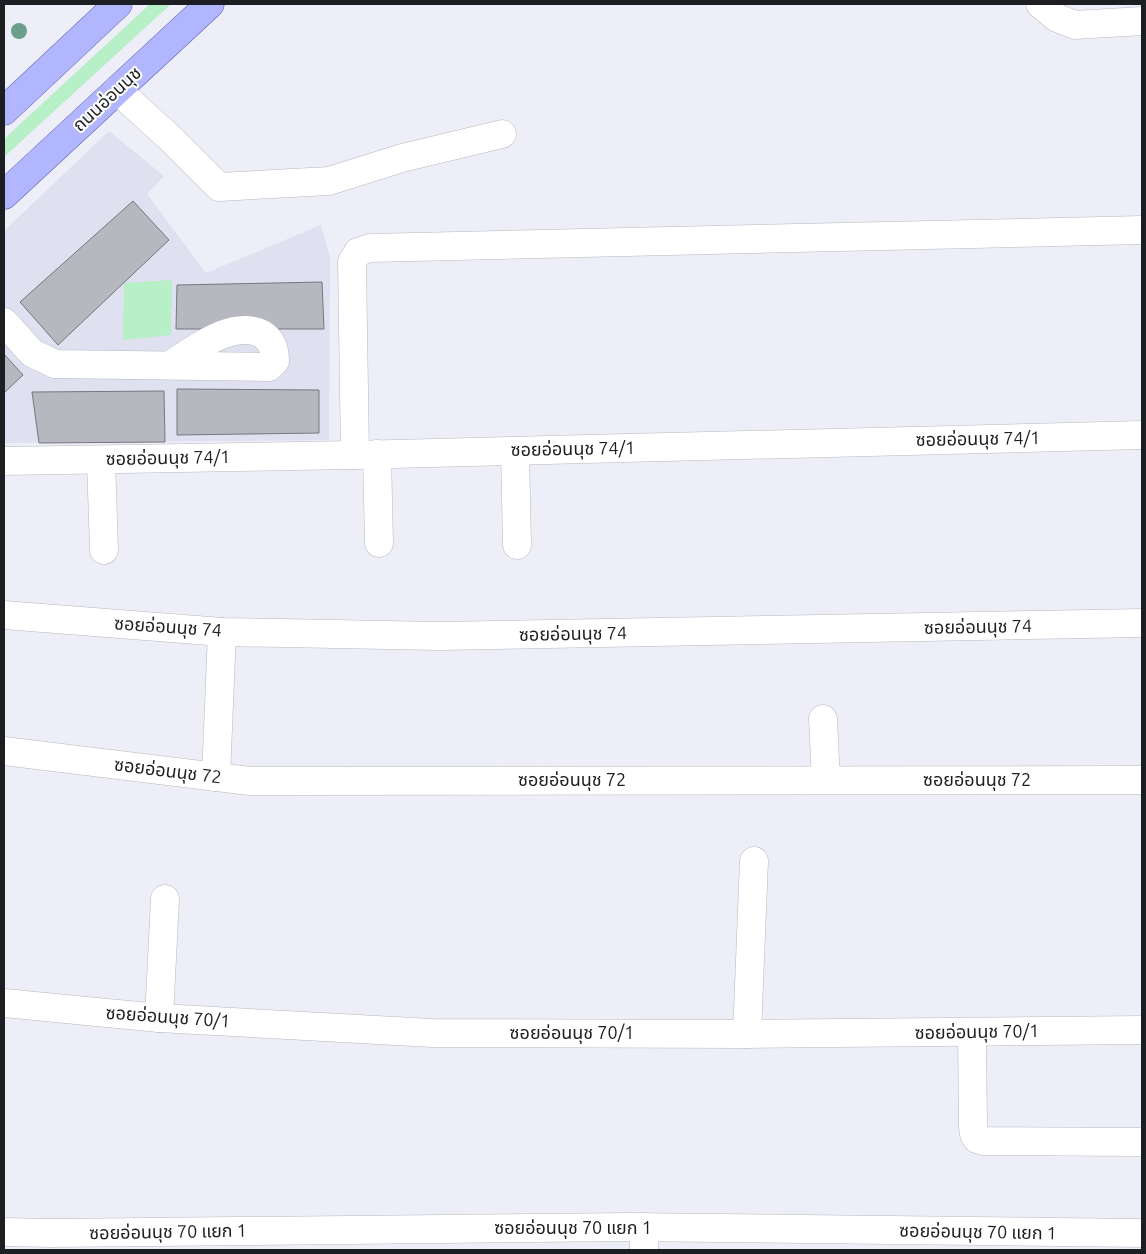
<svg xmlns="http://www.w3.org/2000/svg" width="1146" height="1254" font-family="Ubuntu,'Noto Sans Thai',sans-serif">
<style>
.built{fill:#dfe0f0}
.green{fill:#b7efc7}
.building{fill:#b6b7bf;stroke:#77777f}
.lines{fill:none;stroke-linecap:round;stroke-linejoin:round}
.minor-casing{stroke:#b8b8c1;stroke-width:29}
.major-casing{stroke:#5b61b0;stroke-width:29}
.minor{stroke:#fff;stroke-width:28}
.major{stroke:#b1b6fe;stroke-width:28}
.tree{fill:#6b9f8b}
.labels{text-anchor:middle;stroke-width:4;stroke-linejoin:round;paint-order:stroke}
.street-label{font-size:18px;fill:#1d1e21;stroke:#fff}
</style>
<rect width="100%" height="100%" fill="#edeef7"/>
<!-- built -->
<polygon class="built" points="109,131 164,176 147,194 206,273 321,225 330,258 329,440 4,443 4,231"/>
<!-- green -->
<g class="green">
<polygon points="150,4 171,4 4,157 4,139"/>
<polygon points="172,280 171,335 123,340 124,283"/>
</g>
<!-- building -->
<g class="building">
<polygon points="133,201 169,240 58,345 20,302"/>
<polygon points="322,282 324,329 176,329 177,285"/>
<polygon points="4,354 23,375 4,393"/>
<polygon points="177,389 319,390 319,433 177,435"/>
<polygon points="164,391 165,442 39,443 32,392"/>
</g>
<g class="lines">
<defs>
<g id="minor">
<polyline points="1040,4 1057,18 1075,25 1142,21"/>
<polyline points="117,90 169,137 219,187 329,181 402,158 502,134"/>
<path d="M4,322L32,353L55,364L269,367L275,361C275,351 272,340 262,334C233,319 194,350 170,365"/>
<polyline points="515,451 517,545"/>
<polyline points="377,454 379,543"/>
<polyline points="355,455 352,262 358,252 370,248 1142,230"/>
<polyline points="101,460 104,550"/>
<polyline points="4,461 355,455 1142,435"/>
<polyline points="4,615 222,632 440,636 1142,623"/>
<polyline points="823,719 826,780"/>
<polyline points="4,751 250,781 1142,780"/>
<polyline points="216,777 222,632"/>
<polyline points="4,1003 159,1018 432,1033 747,1034 1142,1030"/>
<polyline points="159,1018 165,899"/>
<polyline points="972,1033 973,1126 974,1134 977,1139 984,1141 1142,1142"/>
<polyline points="747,1034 754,861"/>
<polyline points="4,1232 52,1233 628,1227 1142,1233"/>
<polyline points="644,1250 644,1227"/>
</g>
<g id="major">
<polyline points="4,111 118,4"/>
<polyline points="4,195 210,4"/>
</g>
</defs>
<!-- minor casing -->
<use href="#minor" class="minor-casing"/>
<!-- major casing -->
<use href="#major" class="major-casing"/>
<!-- minor -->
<use href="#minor" class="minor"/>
<!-- major -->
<use href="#major" class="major"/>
</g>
<!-- trees -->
<circle class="tree" cx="19" cy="31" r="8"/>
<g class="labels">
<!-- street labels -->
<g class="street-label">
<text transform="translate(107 99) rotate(-43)" y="6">ถนนอ่อนนุช</text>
<text transform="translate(978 439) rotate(-1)" y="6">ซอยอ่อนนุช 74/1</text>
<text transform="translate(573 449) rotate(-1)" y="6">ซอยอ่อนนุช 74/1</text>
<text transform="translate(168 458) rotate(-1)" y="6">ซอยอ่อนนุช 74/1</text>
<text transform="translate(168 627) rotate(4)" y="6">ซอยอ่อนนุช 74</text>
<text transform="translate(978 627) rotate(-1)" y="6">ซอยอ่อนนุช 74</text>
<text transform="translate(573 634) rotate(-1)" y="6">ซอยอ่อนนุช 74</text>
<text transform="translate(168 771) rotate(7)" y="6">ซอยอ่อนนุช 72</text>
<text x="572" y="786">ซอยอ่อนนุช 72</text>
<text x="977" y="786">ซอยอ่อนนุช 72</text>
<text transform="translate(168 1017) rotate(4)" y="6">ซอยอ่อนนุช 70/1</text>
<text transform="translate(977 1032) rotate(-1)" y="6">ซอยอ่อนนุช 70/1</text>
<text x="572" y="1039">ซอยอ่อนนุช 70/1</text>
<text x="573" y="1234">ซอยอ่อนนุช 70 แยก 1</text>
<text transform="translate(168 1232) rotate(-1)" y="6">ซอยอ่อนนุช 70 แยก 1</text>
<text transform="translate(978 1232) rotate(1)" y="6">ซอยอ่อนนุช 70 แยก 1</text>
</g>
</g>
<!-- border -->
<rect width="1146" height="1254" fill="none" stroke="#1d1e21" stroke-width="10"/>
</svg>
